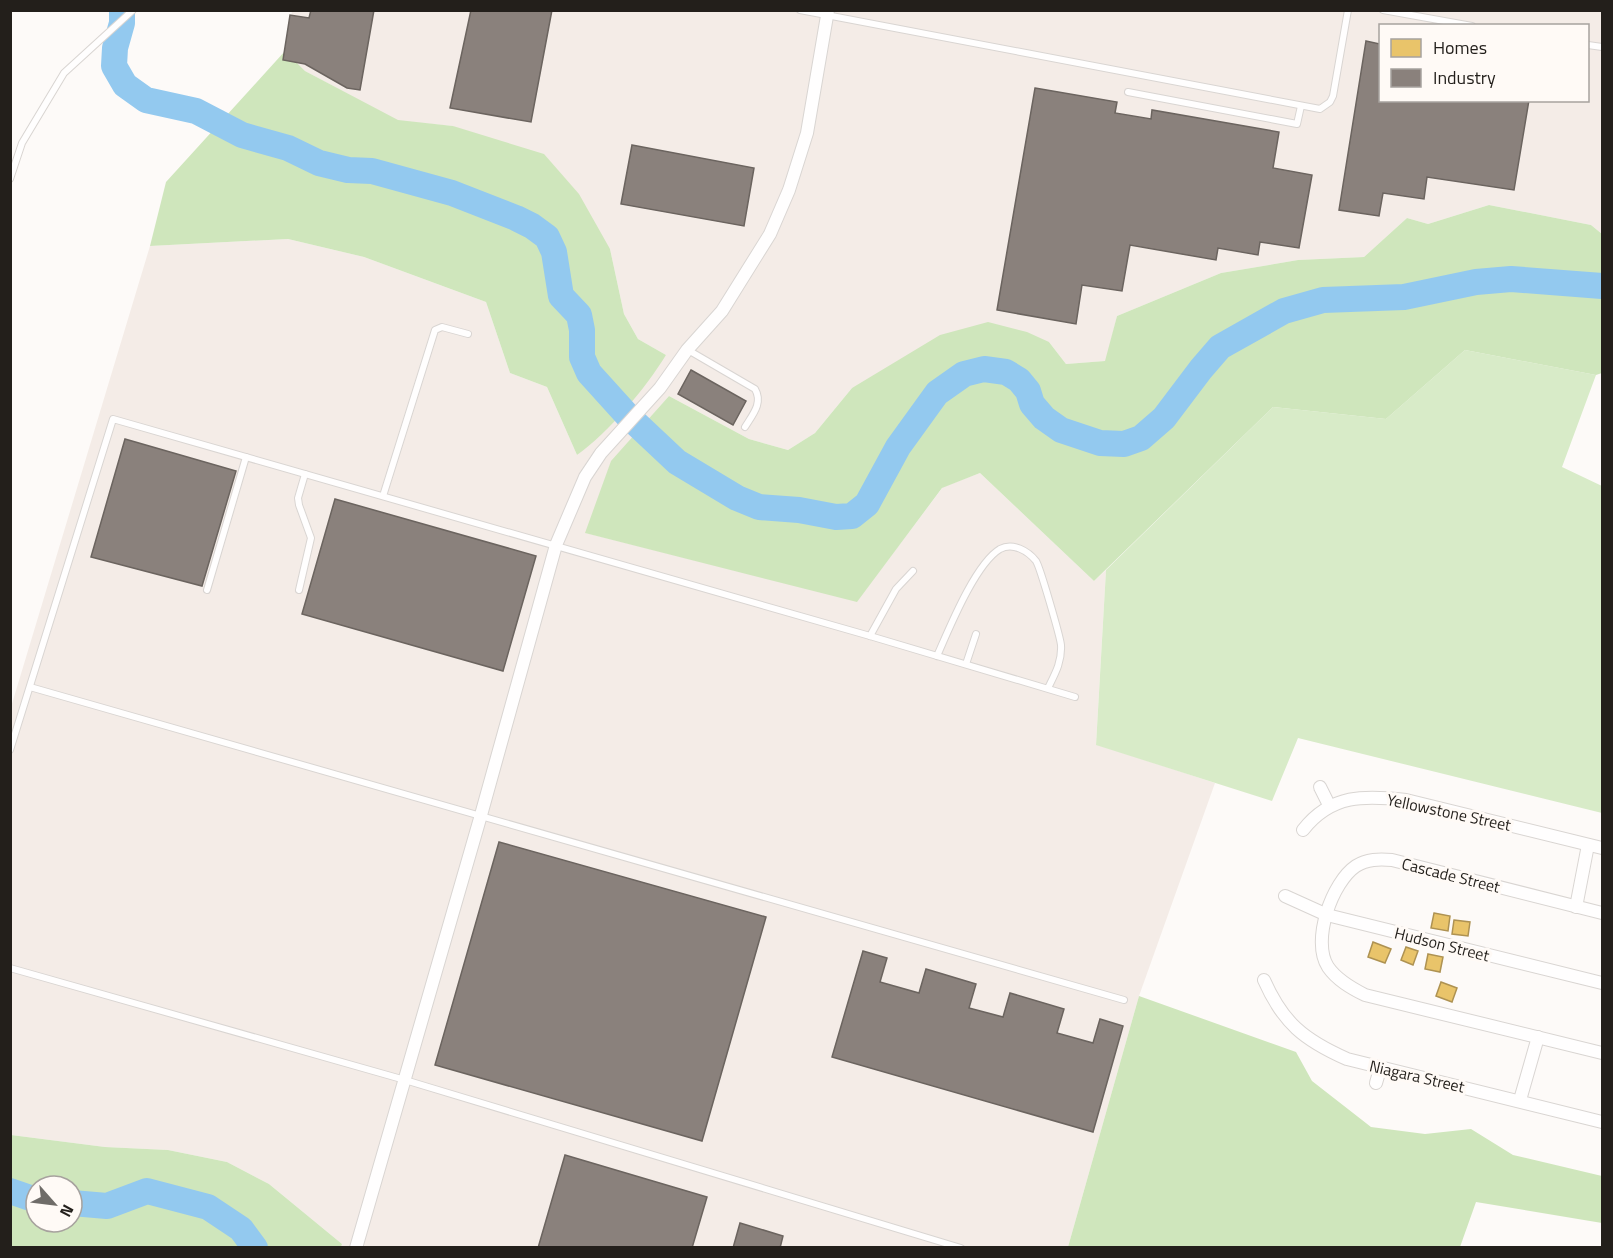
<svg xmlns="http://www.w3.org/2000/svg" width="1613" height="1258" font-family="'Titillium Web',sans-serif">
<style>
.built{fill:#f4ece7;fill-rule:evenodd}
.green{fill:#d8ebc8}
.forest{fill:#cfe6bc;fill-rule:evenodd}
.homes{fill:#e9c46a;stroke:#ae9252;stroke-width:1.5}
.industry{fill:#8a817c;stroke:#6b645f;stroke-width:1.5}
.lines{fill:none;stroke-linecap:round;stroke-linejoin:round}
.river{stroke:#93c9ef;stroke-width:26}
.lane-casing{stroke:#d9d5d2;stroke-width:8}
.street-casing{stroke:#d9d5d2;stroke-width:14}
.lane{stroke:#fffefe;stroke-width:6}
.street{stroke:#fffefe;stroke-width:12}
.labels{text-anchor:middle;stroke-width:6;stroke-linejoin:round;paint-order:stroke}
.street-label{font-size:16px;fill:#231f1b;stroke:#fffaf6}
</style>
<rect width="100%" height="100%" fill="#fdfaf8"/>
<!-- built -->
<path class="built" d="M292,11H1602V234L1591,225L1489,205L1428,224L1407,218L1364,257L1298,260L1221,273L1117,316L1106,361L1066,364L1049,342L852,388L815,433L788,450L749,439L669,396L611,462L586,533L857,601L943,487L980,473L1094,581L1106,570L1096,744L1215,783L1139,996L1068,1247H341L342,1244L269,1184L227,1162L168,1150L105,1147L11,1135V707L150,246L288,239L364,257L486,302L510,373L547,387L577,455L666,355L638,339L624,314L610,249L453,126L398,121L305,71L285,51ZM1380,26H1588V100H1380Z"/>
<!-- green -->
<polygon class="green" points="1465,350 1596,375 1562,467 1602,486 1602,813 1298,738 1272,801 1096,745 1106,570 1273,407 1386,419"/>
<!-- forest -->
<g class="forest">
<path d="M285,51L305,71L398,120L453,126L544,154L579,194L610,249L624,314L638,339L666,355C645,389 609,432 577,455L547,387L510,373L486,302L364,257L288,239L150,246L166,182Z"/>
<polygon points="1489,205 1591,225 1602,234 1602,373 1596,375 1465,350 1386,419 1273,407 1094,581 980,473 942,488 857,602 585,533 611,461 669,396 749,439 788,450 815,433 852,388 940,335 988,322 1027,332 1049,342 1066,364 1105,361 1117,316 1221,273 1298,260 1364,257 1407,218 1428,224"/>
<polygon points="1139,996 1296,1052 1312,1081 1371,1127 1425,1134 1471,1129 1513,1155 1602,1176 1602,1223 1476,1202 1460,1247 1068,1247"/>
<path d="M11,1135L105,1147L168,1150L227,1162L269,1184L342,1244L341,1247H11ZM36,1186H72V1222H36Z"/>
</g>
<!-- homes -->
<g class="homes">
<polygon points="1434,913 1450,916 1448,931 1431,928"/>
<polygon points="1454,920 1470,922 1468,936 1452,934"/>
<polygon points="1373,942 1391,949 1385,963 1368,957"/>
<polygon points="1406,947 1418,951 1413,965 1401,960"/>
<polygon points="1428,954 1443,957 1440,972 1425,969"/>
<polygon points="1441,982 1457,988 1452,1002 1436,996"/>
</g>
<!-- industry -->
<g class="industry">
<polygon points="311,10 374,10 360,90 347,88 305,64 283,60 290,15 309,18"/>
<polygon points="471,10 552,10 531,122 450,108"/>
<polygon points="1366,41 1380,44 1380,100 1529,100 1514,190 1427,177 1424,199 1383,193 1379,216 1339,210"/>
<polygon points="1035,88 1117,102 1115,113 1151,119 1152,110 1279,132 1273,168 1312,175 1299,248 1260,242 1258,255 1218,248 1216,260 1130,245 1122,291 1082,285 1076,324 997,310"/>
<polygon points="632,145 754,168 744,226 621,204"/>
<polygon points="691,370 746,401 733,425 678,394"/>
<polygon points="125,439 236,471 202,586 91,557"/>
<polygon points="335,499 536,556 503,671 302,614"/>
<polygon points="499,842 766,917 702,1141 435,1065"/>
<polygon points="863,951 887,958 880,982 919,993 926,969 976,984 969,1008 1003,1017 1010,993 1064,1009 1057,1033 1093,1043 1100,1019 1123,1026 1093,1132 832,1057"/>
<polygon points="565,1155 707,1197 692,1248 538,1248"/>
<polygon points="740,1223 783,1236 780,1248 733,1248"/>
</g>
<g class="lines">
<!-- river -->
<g class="river">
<polyline points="122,10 122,23 115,48 114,66 125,85 146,100 196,111 242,135 288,148 319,163 348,170 372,171 452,193 516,218 532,226 547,237 554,252 561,296 579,315 582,330 582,357 589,373 627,415 677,462 737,498 759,507 799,510 836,517 852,516 867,504 898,447 937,393 964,374 984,369 1006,372 1019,380 1028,391 1032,404 1044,418 1061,430 1100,443 1124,444 1141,438 1164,418 1201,369 1220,347 1284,311 1323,300 1404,297 1476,282 1511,279 1602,286"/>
<polyline points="10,1191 36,1200"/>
<polyline points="72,1203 107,1206 147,1191 208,1207 241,1229 255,1248"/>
</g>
<defs>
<g id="lane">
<polyline points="800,10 1320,109 1330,102 1333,96 1348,10"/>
<polyline points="1383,10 1472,26"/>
<polyline points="1588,45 1602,47"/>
<polyline points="1128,92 1297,124 1301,106"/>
<polyline points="10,179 22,143 64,73 133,10"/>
<path d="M688,350L755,389C763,403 753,414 745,427"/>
<polyline points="383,496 435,330 442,327 468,334"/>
<polyline points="207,590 246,457"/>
<polyline points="299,590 311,538 299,505 298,498 305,474"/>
<polyline points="870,636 896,589 913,571"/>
<path d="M937,656C949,629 975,564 1000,549C1013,542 1028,551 1036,561C1040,567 1060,636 1061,645C1062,662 1055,674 1048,688"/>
<polyline points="966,664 976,634"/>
<polyline points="30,687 1124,1000"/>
<polyline points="10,750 113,419 870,636 1075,697"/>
<polyline points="10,968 405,1080 961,1248"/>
</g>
<g id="street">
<polyline points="1320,787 1329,805"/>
<path d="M1303,830C1331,794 1365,795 1406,800L1602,848"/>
<polyline points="1285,896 1327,915 1602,983"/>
<polyline points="1576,907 1588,845"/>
<path d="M1602,913L1392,860C1379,859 1367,859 1356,866C1332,882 1311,941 1328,967C1337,980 1351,988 1365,995L1602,1053"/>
<path d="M1264,980C1283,1023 1304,1040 1347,1059L1602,1122"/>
<polyline points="1376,1083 1380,1069"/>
<polyline points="1520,1100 1538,1037"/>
<polyline points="356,1248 481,815 556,545 585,477 601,453 660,388 687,350 722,311 770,234 789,190 807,133 828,10"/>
</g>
</defs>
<!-- lane casing -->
<use href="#lane" class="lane-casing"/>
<!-- street casing -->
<use href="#street" class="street-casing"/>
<!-- lane -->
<use href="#lane" class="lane"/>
<!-- street -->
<use href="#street" class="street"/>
</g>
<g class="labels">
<!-- street labels -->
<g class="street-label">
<text transform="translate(1449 812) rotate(12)" y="6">Yellowstone Street</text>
<text transform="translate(1451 875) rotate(14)" y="6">Cascade Street</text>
<text transform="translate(1442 944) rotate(14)" y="6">Hudson Street</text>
<text transform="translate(1417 1076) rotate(13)" y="6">Niagara Street</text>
</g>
</g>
<!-- border -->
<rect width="1613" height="1258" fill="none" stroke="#231f1b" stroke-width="24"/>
<!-- legend -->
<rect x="1379" y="24" width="210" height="78" fill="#fffaf6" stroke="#a7a29e" stroke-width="1.5"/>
<rect x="1391" y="39" width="30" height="18" fill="#e9c46a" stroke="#a7a29e" stroke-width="1.5"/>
<text x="1433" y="54" font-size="18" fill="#231f1b">Homes</text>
<rect x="1391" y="69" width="30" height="18" fill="#8a817c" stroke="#a7a29e" stroke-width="1.5"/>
<text x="1433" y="84" font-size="18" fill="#231f1b">Industry</text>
<!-- north arrow -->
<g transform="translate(54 1204) rotate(118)"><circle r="28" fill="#fffaf6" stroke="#a7a29e" stroke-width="1.5"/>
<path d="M0-4.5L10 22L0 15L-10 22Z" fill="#6f6c68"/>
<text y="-9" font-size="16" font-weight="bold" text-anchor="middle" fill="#231f1b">N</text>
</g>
</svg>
